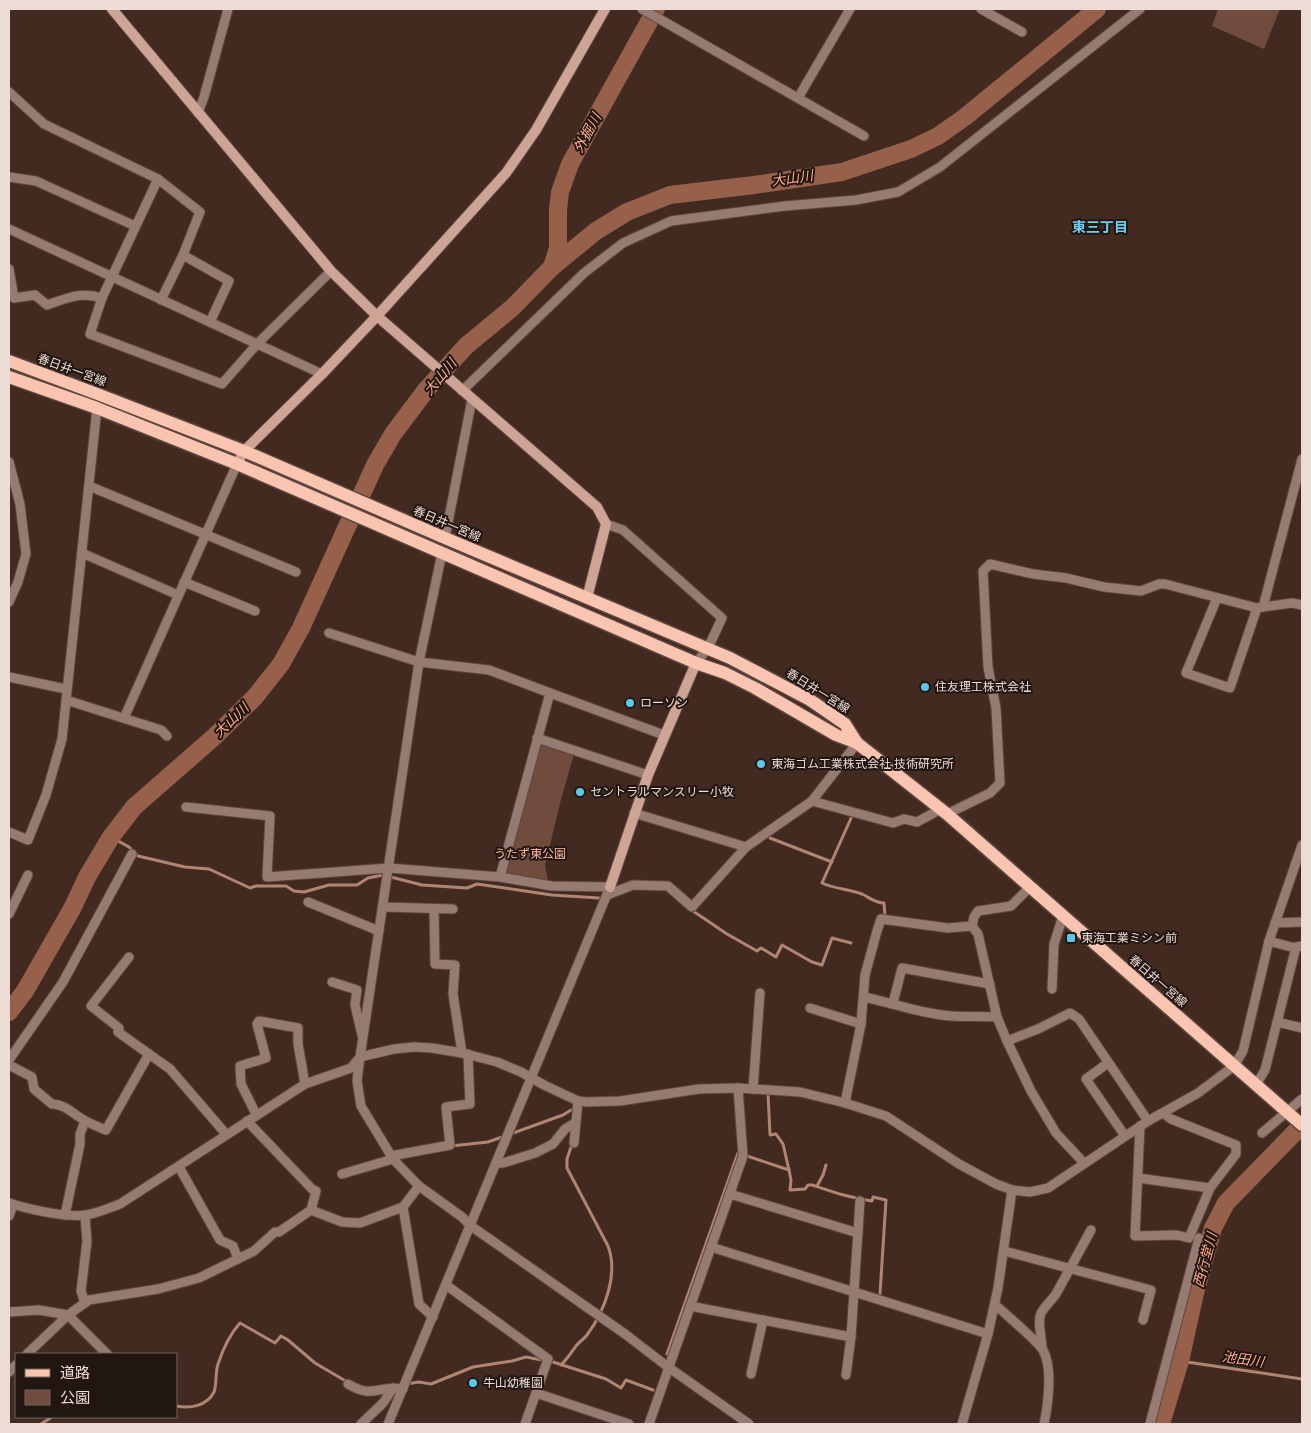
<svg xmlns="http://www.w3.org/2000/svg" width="1311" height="1433" font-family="'Varela Round','Noto Sans JP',sans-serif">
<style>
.green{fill:#704c3f}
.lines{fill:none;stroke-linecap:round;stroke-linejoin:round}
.stream{stroke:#b18574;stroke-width:3}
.river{stroke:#97604b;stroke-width:18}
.street-casing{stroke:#5e463e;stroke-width:11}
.secondary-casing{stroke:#5e463e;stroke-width:12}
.primary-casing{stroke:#5e463e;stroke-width:15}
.street{stroke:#957b71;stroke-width:9}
.secondary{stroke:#cda495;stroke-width:10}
.primary{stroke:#f9c4b0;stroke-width:12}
.poi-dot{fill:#5dc7e8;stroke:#211612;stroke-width:2}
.labels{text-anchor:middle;stroke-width:4;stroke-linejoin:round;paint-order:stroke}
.street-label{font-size:12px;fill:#eddcd5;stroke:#211612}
.poi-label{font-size:12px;fill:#eddcd5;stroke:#211612;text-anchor:start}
.park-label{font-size:12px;fill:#fdb89f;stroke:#211612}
.water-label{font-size:14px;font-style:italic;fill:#fea98a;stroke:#211612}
.neighbourhood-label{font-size:14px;font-weight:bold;fill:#6eceec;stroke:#211612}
</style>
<rect width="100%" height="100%" fill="#432a21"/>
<!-- green -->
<g class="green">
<polygon points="1218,9 1280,9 1264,49 1212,26"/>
<polygon points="540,743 574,754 560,803 545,866 548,881 506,873"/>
</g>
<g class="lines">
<!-- stream -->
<g class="stream">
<path d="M852,816L822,883C835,889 849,889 862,894C870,898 875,903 884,903L885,917"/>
<polyline points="111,837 129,847 138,856 185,867 209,869 250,888 256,886 286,886 294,891 304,892 329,885 357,885 368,878 383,875 422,885 467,888 477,884 552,895 599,898"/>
<polyline points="770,838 832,862"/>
<polyline points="693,911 727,934 757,951 761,948 776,957 782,945 812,962 822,965 832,938 851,943"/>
<polyline points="768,1093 770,1135 776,1134 783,1144 789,1170"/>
<polyline points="451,1146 488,1142 563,1115 571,1110"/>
<polyline points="817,1186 823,1175 826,1165"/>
<path d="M667,1354L738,1153L789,1170L791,1180L790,1190L805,1189L808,1185H812C833,1192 850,1198 872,1201L873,1197L886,1200L880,1294"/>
<polyline points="1180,1361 1302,1379"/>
<path d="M561,1365C567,1359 571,1353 576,1346C579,1342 584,1339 587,1335C604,1312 619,1275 608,1246L567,1168V1159L572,1144"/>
<polyline points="406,1384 419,1382 431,1384 473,1367 512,1361 526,1357 553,1362 606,1379 621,1388 626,1380 653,1390"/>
<path d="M176,1406C190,1409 207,1406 214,1392C217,1384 215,1373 218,1364C223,1349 229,1335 240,1323L275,1343L281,1336L288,1340L315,1363L349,1383"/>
<polyline points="41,1424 52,1417"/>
</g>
<!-- river -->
<g class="river">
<polyline points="552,267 558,248 558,210 560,192 570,164 656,9"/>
<polyline points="9,1012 25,991 73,907 87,877 111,837 134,807 214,737 255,697 281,664 301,628 375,465 393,434 426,390 466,346 512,308 552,267 596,231 627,212 670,195 754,185 842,172 911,149 938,136 965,117 1097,9"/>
<polyline points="1161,1424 1180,1361 1195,1293 1213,1228 1226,1203 1302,1125"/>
</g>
<defs>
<g id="street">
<polyline points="642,9 864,136"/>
<polyline points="981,9 1022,32"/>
<polyline points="9,92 44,124 158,179 200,212 183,255 161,300"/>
<polyline points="798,98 850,9"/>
<polyline points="198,113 204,97 228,9"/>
<polyline points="9,177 36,181 135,226"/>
<polyline points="158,179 102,298 90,334 222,384 257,344 331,271"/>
<polyline points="9,229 322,374"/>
<polyline points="183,255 229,281 210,322"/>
<path d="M9,269L14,298L35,295L47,305C68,298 81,291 102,298"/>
<polyline points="462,391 584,273 623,243 671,221 785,206 856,200 898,192 940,167 1140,9"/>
<polyline points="9,462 20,504 26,554 18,582 9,602"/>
<polyline points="89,486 296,572"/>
<polyline points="606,524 623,530 722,618 708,648 696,663"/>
<polyline points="445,538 472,399"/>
<polyline points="82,553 178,595"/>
<polyline points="442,553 419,662 360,1057 357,1081 361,1106 393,1159 419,1186 462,1217 471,1226 625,1334 668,1367 749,1424"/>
<polyline points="184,582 255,611"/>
<polyline points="1217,598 1186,673 1230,688 1257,608"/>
<polyline points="1263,607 1292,603 1302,605"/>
<polyline points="329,633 419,662 489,670 550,693 500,877"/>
<polyline points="9,677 66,689"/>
<polyline points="550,693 664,735"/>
<polyline points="66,700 161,730 167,736"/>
<polyline points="124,718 237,464"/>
<polyline points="537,738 648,775"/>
<polyline points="812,801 893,823 904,819 917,822 941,809"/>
<polyline points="186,807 270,816 267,877 389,868 500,877 552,886 610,887 388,1424"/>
<polyline points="634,813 746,847 812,801 857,743"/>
<polyline points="947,814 990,793 1000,783 996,708 988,667 983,571 990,564 1033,574 1066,578 1104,587 1141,591 1159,584 1165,584 1257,608 1263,607 1302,459"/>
<polyline points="9,832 28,840 46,795 62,739 97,408"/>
<polyline points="1030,887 1011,906 978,911 974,917 972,926 978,934 997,1017 1007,1041 1031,1091 1056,1133 1084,1163"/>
<polyline points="607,895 633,885 668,886 692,907 746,847"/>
<polyline points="308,902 379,931"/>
<polyline points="383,907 453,909"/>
<polyline points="434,909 435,964 455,965 453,994 462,1053"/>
<polyline points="9,914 28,875"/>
<polyline points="1275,923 1302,922"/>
<polyline points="1269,941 1295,948"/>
<polyline points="129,957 91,1006 119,1028 118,1032 170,1069 226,1134"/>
<polyline points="332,982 357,990 355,1005 362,1035"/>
<polyline points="1052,989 1054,944 1063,916"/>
<path d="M864,997C893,1003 921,1014 951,1016C966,1017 982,1016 997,1017"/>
<polyline points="893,1003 902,968 990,984"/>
<polyline points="810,1008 861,1024"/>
<polyline points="1277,1022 1302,1028"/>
<polyline points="1007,1041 1038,1029 1070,1013 1079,1019 1148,1121"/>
<polyline points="9,1060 63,982 132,854"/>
<polyline points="1108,1063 1086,1079 1125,1136"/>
<path d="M9,1065L32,1077L34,1089L52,1104C65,1104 73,1114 84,1120C90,1124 99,1127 106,1130L149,1054"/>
<polyline points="1256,1085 1265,1070 1296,947 1302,946"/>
<polyline points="753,1089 760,993"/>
<polyline points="845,1103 861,1024 865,975 877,931 881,919 948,928 972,926"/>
<polyline points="256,1114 241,1084 240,1066 266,1058 257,1024 259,1021 298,1028 298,1044 305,1084"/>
<polyline points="1140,1126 1135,1236 1177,1235 1189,1238 1210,1188 1236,1154 1236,1145 1171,1119 1163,1113"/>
<polyline points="1262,1133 1302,1099"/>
<polyline points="574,1143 578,1101"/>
<polyline points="391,1156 450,1145 446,1107 470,1104 468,1054"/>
<polyline points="496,1163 503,1163 535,1153 553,1144 565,1129 575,1123"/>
<polyline points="179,1167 220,1240 233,1246 238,1259"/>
<polyline points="342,1174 393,1159"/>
<polyline points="1138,1178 1210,1188"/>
<polyline points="730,1194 858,1233"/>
<path d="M9,1203C27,1209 68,1218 86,1215C98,1213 109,1208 120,1204L305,1084L351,1068L360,1057L394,1049L414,1047L432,1048L462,1053L497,1062L521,1072L544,1085L578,1101L587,1102L620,1101L699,1089L738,1088L800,1092L845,1103L886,1116L959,1164L996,1184L1012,1190L1030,1192L1048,1188L1148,1121L1198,1093L1234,1066L1243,1051L1269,941L1302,845"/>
<polyline points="403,1207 419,1304 433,1317"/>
<polyline points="311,1210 342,1222 360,1223 403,1207 419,1186"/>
<polyline points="65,1215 80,1144 80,1134 85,1121"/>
<polyline points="9,1216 13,1205"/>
<polyline points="711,1247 988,1334"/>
<polyline points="1004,1251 1151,1290 1143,1320"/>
<polyline points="446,1285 548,1359 525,1424"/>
<polyline points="85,1303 81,1291 87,1241 85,1216"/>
<path d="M995,1305L1000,1309C1011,1319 1035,1339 1043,1350C1053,1368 1048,1405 1044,1424"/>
<polyline points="690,1306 851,1337"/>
<polyline points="9,1312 39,1310 68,1315 107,1354"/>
<path d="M1042,1348C1042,1338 1037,1322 1041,1313C1045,1306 1052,1300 1056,1294L1091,1230"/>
<polyline points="27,1354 68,1315 89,1300 158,1289 199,1278 254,1251 275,1232 279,1232 311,1210 316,1191 312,1189 247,1121"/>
<polyline points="9,1372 16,1365"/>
<polyline points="751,1374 763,1320"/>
<polyline points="846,1375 851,1337 860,1201"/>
<path d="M348,1384C374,1400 379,1384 403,1389"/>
<polyline points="536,1393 629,1424"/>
<polyline points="361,1424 383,1403 393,1388"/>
<polyline points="649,1424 743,1156 738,1088"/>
<polyline points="962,1424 988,1334 998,1288 1012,1190"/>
<polyline points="1150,1424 1199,1238"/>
</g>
<g id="secondary">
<polyline points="112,9 331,271 377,316 597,507 606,524 587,598"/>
<polyline points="237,464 244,451 322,374 377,316 506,173 536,130 605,9"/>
<polyline points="610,887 648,775 696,663"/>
</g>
<g id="primary">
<polyline points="9,361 100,395 244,451 445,538 730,658 810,700 845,724 857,743"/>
<polyline points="9,377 97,408 237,464 696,663 725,673 755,688 836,735 857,743 947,814 1302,1125"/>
</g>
</defs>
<!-- street casing -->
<use href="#street" class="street-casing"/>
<!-- secondary casing -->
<use href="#secondary" class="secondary-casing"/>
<!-- primary casing -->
<use href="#primary" class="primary-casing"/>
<!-- street -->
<use href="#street" class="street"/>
<!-- secondary -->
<use href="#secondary" class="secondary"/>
<!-- primary -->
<use href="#primary" class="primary"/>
</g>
<!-- markers -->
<g class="poi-dot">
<circle cx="925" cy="687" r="5"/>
<circle cx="630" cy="703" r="5"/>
<circle cx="761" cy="764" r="5"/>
<circle cx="580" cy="792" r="5"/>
<rect x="1066" y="933" width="10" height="10" rx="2.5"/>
<circle cx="473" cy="1383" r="5"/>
</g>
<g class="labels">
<!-- street labels -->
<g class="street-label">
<text transform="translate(72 370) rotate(20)" y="4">春日井一宮線</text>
<text transform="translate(447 524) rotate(23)" y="4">春日井一宮線</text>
<text transform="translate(818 691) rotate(32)" y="4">春日井一宮線</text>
<text transform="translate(1158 981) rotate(41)" y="4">春日井一宮線</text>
</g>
<!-- poi labels -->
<g class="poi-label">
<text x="935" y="691">住友理工株式会社</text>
<text x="640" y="707">ローソン</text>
<text x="771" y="768">東海ゴム工業株式会社 技術研究所</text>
<text x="590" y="796">セントラルマンスリー小牧</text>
<text x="1081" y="942">東海工業ミシン前</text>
<text x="483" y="1387">牛山幼稚園</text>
</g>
<!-- park labels -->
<g class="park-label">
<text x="530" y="858">うたず東公園</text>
</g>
<!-- water labels -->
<g class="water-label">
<text transform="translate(587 133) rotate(-61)" y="5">外掘川</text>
<text transform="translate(792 178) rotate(-8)" y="5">大山川</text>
<text transform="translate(440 377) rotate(-50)" y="5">大山川</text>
<text transform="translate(231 720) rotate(-44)" y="5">大山川</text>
<text transform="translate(1205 1260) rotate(-75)" y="5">西行堂川</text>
<text transform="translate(1243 1359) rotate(8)" y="5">池田川</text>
</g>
<!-- neighbourhood labels -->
<g class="neighbourhood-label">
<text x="1100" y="232">東三丁目</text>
</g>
</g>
<!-- border -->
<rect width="1311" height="1433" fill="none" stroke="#eddcd5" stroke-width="20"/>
<!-- legend -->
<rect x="15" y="1353" width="162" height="65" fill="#211612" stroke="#736560"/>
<rect x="25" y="1369" width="25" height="8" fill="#f9c4b0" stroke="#736560"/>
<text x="60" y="1378" font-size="15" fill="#eddcd5">道路</text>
<rect x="25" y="1390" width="25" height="15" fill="#704c3f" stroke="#736560"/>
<text x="60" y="1403" font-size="15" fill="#eddcd5">公園</text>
</svg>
